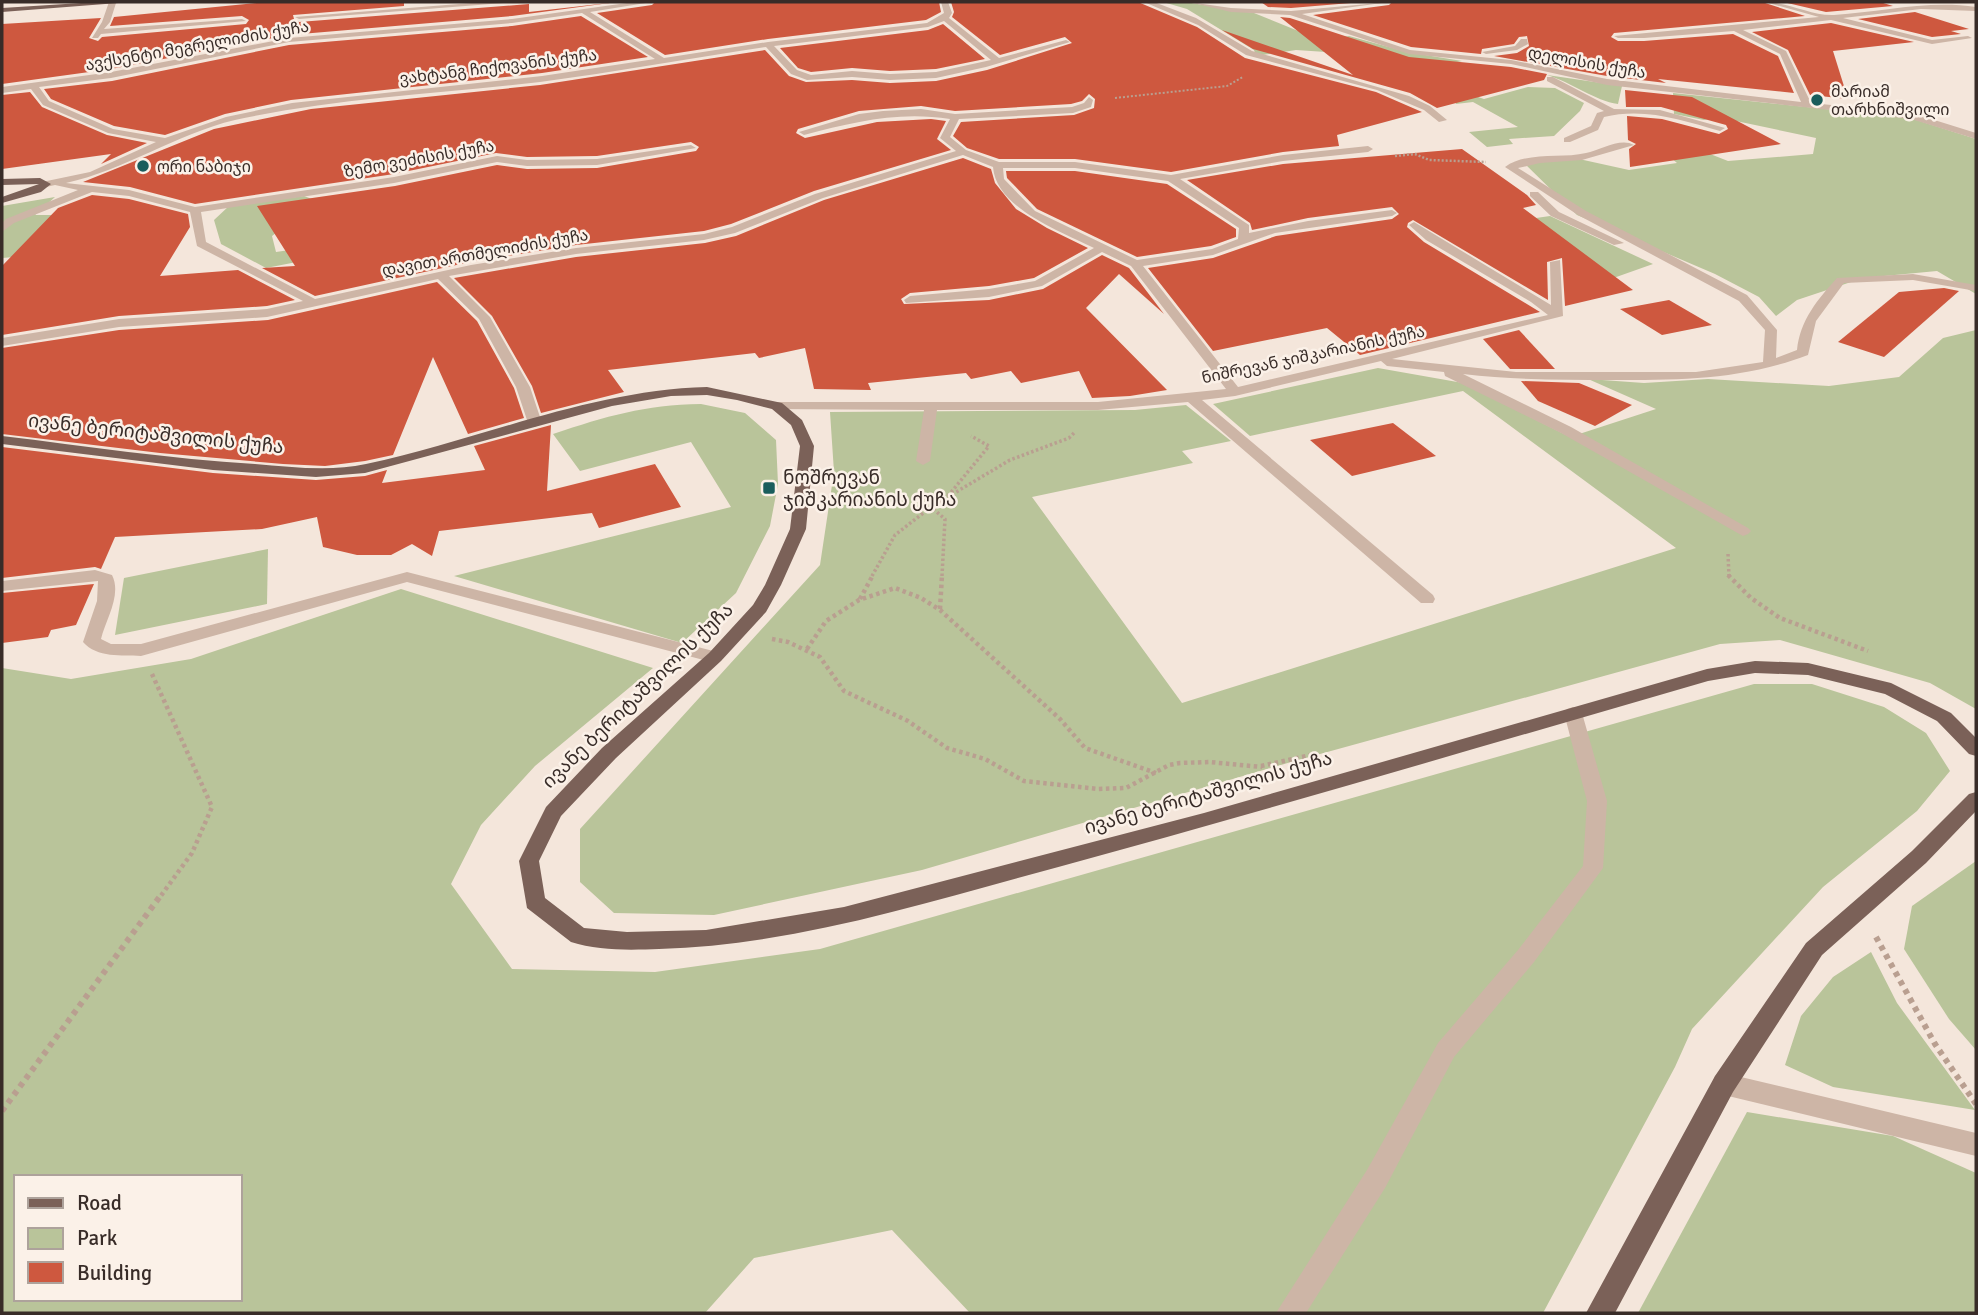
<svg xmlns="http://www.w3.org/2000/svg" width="1978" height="1315" font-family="Signika,'Noto Sans Georgian',sans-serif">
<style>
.green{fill:#b9c49a;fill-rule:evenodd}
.building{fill:#ce583f}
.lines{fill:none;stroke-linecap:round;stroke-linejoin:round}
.path-far4{stroke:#b99f90;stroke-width:2;stroke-dasharray:2 2;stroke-linecap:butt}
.path-far3{stroke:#b99f90;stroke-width:2.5;stroke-dasharray:2 2;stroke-linecap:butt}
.path-far2{stroke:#b99f90;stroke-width:3.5;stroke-dasharray:2.5 2.5;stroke-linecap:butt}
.path-far1{stroke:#b99f90;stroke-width:4.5;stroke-dasharray:3.5 3.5;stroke-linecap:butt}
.path{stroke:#b99f90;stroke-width:6;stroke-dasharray:5 5;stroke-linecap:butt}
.minor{fill:#cdb5a6;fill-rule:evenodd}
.major{fill:#7b6158;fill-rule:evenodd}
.poi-dot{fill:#1a5d5c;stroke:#fbf1e8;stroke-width:2.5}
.labels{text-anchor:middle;stroke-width:5;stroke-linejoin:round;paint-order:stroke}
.far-street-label{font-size:16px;fill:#382c28;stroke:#fbf1e8}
.far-poi-label{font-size:16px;fill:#382c28;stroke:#fbf1e8;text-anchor:start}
.street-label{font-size:19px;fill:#382c28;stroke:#fbf1e8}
.poi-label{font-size:19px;fill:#382c28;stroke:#fbf1e8;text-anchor:start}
</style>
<rect width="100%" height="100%" fill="#f4e6db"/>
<!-- green -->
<g class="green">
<polygon points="1163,2 1185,2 1254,13 1323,41 1349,36 1407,52 1462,61 1428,68 1326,52 1296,50 1256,56 1254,50 1187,9"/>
<path d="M1547,75L1622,86L1618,104C1595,101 1571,82 1547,75Z"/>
<polygon points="1528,87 1555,88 1584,103 1580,111 1554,136 1509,139 1513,144 1487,147 1469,132 1518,127 1473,102 1456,104 1451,88 1484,99"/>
<polygon points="1673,93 1910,118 1976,139 1976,294 1937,271 1863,278 1797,300 1776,316 1759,297 1715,274 1577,215 1522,161 1579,159 1629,170 1677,163 1670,157 1705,152 1728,161 1813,154 1816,138 1717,117 1704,120 1674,114"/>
<polygon points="304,196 317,201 272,236 276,252 337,243 338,254 266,268 221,244 214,220 229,206"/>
<polygon points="55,197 35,215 53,215 40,255 2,258 2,206"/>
<polygon points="1550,216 1653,264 1605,281 1529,219"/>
<polygon points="1976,330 1976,709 1930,683 1780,640 1720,644 1291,762 922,870 714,915 614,913 580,882 580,829 820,565 834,472 830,412 1135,410 1186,405 1231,441 1182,451 1193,463 1032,497 1182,703 1676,548 1463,391 1250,436 1213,404 1378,368 1463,383 1570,437 1656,409 1588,379 1644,383 1708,379 1829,386 1899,377 1943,338"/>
<path d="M701,404L745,413L776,440L778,484L770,526L736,593L682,643L454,576L731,507L691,442L580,471L553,434C607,416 644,405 701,404Z"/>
<polygon points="268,549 267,604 115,635 124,578"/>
<path d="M401,589L653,668L535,766L481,825L451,884L512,969L655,972L820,949L1754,684H1812L1884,707L1926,733L1950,771L1917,811L1823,887L1692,1029L1675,1067L1543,1313H970L892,1230L754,1258L705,1313H2V668L71,679L191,659ZM16,1177H240V1299H16Z"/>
<polygon points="1976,861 1976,1050 1949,1019 1904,949 1912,906"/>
<polygon points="1871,952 1897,1003 1975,1110 1833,1087 1785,1065 1801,1016 1833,977"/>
<polygon points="1747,1112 1893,1136 1976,1173 1976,1313 1638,1313"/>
</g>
<!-- building -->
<g class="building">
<polygon points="267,2 404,2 404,6 293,15 294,19 299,22 529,4 529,12 617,2 512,16 289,35 111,69 2,84 2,24 101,18 89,38 98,41 102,37 246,24 249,20 242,16 110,26 114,17"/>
<polygon points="655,2 939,2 941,12 926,20 768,39 665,55 597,13 652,5"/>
<polygon points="951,2 1138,2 1197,27 1245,58 1376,92 1422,112 1337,135 1339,146 1283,152 1171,172 1075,159 999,159 967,148 953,136 961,122 1074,115 1094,108 1095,99 1089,94 1082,101 1071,104 955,111 921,106 859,111 798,129 796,133 805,138 877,122 931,119 946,121 937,139 951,150 814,191 731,224 704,231 576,245 470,262 315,296 262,268 295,266 257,206 395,186 497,165 527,169 597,168 696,151 699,147 691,142 597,156 527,157 496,153 394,174 195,204 130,187 83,182 214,129 311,109 540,85 765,50 789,76 806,82 852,80 890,83 936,81 987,70 1072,43 1065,37 1000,55 952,17 954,12"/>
<polygon points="1261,2 1363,2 1291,8 1268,7"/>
<polygon points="1392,2 1762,2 1805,16 1614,33 1611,37 1618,41 1644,41 1733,34 1778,56 1794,93 1658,79 1666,83 1607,76 1494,56 1517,53 1529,46 1527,36 1519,37 1514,44 1482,49 1481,54 1411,47 1313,15 1389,5"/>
<polygon points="1783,2 1880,2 1893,6 1826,12"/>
<polygon points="1915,12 1969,29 1951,31 1961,34 1932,37 1858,19"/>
<polygon points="581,16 648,57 542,73 291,100 225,114 165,135 114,126 51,99 44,89 112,81 289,45 512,26"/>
<polygon points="1280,17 1290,18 1409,57 1511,67 1547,74 1544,80 1437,108 1410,93 1253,49 1222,30 1353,75"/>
<polygon points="1831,23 1914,42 1833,51 1848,99 1810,95 1788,50 1752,32"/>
<polygon points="943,24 985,59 936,69 890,71 852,68 811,72 798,68 780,48 928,30"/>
<polygon points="1625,90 1692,97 1781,144 1630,167 1629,149 1636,144 1628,140 1627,116 1662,119 1719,134 1728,129 1726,125 1661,107 1626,107"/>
<polygon points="30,92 42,107 107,135 147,143 101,164 111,154 2,169 2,95"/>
<polygon points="1462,149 1527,195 1536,205 1523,208 1633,290 1565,306 1562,258 1547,262 1548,300 1413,220 1408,223 1407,227 1424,242 1540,312 1360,355 1327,328 1213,351 1148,268 1213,258 1276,236 1392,219 1399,214 1392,207 1308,218 1252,230 1250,223 1187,180 1283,164"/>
<polygon points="963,158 991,169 995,183 1016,209 1047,228 1088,248 1034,278 989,286 910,293 901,299 904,304 989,300 1043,289 1102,255 1129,268 1164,314 1119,274 1086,308 1167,390 1130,396 1092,398 1079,371 1021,383 1011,371 971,379 966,373 868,383 871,390 814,389 805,348 759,358 755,353 608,370 624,392 541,413 532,386 492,316 454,278 576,257 705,243 736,236 824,200"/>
<polygon points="1006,171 1075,171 1167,184 1236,229 1236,237 1211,246 1137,257 1037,209 1007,178"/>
<polygon points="92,195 129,199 188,214 190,227 160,276 238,270 295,300 267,306 119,316 2,335 2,266 58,208"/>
<polygon points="437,282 477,321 514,388 524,418 468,434 433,357 393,455 365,461 325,466 283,464 160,453 2,434 2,348 119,330 268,320"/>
<polygon points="1944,288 1959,291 1884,357 1838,342 1899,292"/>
<polygon points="1669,300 1712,325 1662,335 1620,309"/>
<polygon points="1519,330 1555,369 1510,369 1483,339"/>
<polygon points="1521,381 1579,383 1632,405 1595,426 1538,401"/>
<polygon points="1393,423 1436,456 1352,476 1310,440"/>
<polygon points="551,425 547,491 655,464 681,507 599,528 592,513 439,531 432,556 412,544 391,555 357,555 323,547 317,517 262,529 115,537 101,569 95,567 2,578 2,447 213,473 316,480 365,476 387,470 382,483 485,470 474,446"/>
<polygon points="94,584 76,625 51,630 48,637 2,643 2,593"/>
</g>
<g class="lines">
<!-- path-far4 -->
<polyline class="path-far4" points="1115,98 1227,86 1243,77"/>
<!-- path-far3 -->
<polyline class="path-far3" points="1395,156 1415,154 1429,160 1486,162"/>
<!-- path-far2 -->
<g class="path-far2">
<polyline points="948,496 989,446 971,436"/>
<polyline points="1728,554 1729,576"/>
<polyline points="872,576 895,535 931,507"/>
<polyline points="942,576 945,519 931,507 1010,460 1069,438 1074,433"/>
</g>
<!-- path-far1 -->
<g class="path-far1">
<polyline points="1728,575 1751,598 1780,618 1868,651"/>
<polyline points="860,599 873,575"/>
<polyline points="940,609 942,575"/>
<polyline points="772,639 788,642 820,657 844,691 908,721 947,748 985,759 1024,781 1098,789 1126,788 1169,765 1180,763 1209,762 1262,767"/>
<polyline points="807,649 826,621 859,600 895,588 921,598 940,610 1060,719 1085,748 1156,773"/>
<polyline points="152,674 212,807 192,853 160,897"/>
<polyline points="1261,766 1311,755"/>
</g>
<!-- path -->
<g class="path">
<polyline points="1876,937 1935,1044 1976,1104"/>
<polyline points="2,1111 161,895"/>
</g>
<!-- minor -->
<g class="minor">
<polygon points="109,2 116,3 110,22 104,29 242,19 246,21 101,34 98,38 92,38 102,22"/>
<polygon points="484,2 516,2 299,19 295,17"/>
<path d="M634,2H652L590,12L664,58L768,42L927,23L944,13L941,2H948L952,13L949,18L999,58L1066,40L1070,42L986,67L936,78L890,80L852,77L807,80L791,74L766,47C691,58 616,72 540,82C439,94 335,98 235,120C176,134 125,170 66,183L129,190L195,207L394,177L497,156L527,160L597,159L691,145L696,148L597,165L527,166L497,162L394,183L201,212L206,242L315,299L471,265L576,248L704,234L732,227L815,194L956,151L940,138L950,119C898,111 854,122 804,135L799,132L859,114L883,111L921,109L955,114L1072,107L1084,103L1089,97L1093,100L1091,107L1073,113L959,119L950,137L966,150L999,162H1075L1171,175L1283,155L1368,146L1373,149L1368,152L1283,161L1180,179L1249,225V233L1308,221L1392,210L1397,213L1392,216L1275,233L1213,255L1143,266L1238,387L1548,315L1531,302L1426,240L1409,225L1414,222L1551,305L1550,262L1560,260L1563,316L1392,359L1516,372H1696L1763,362L1765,330L1739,301L1578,215L1505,167C1527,151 1561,159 1586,153C1600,150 1621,137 1634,145L1582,160L1540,163L1518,168L1586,211L1747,295L1777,330L1776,358L1797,350C1800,320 1818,299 1837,278L1913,274L1976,285V291L1913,280L1844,283L1816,321L1808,355C1742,380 1681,380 1612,380C1562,380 1513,380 1463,374L1571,427L1748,528L1751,531L1748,534L1743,536L1561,433L1445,376L1444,372L1387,366L1381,361L1235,396L1202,400L1433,595L1435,599L1433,603H1421L1188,402L1098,410H937L930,461L923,465L916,461L924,410L772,409V403L777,402H1098L1226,389L1131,266L1102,252L1042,286L989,297L906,303L904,300L910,296L989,289L1035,281L1094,248C1061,232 996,208 993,167L963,155L823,198L735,233L704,240L576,254L449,276L490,317L530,387L542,423L535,427L528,423L516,387L479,319L438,279L267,317L119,327L2,346V338L119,319L267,309L303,301L197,246L190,212L129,196L92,192L14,223L2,232V223L6,219L78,190L55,185L46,187L41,184L42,182L90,172L156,142L108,133L43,105L31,89L2,93V87L111,72L289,38L512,19ZM582,13L655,59L542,76L292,103L226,117L165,138L113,129L49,101L39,87L111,78L289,42L512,23ZM944,21L991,60L936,72L890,74L852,71L811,75L797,70L774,46L928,27ZM1003,168H1075L1168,181L1239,228L1238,239L1212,249L1137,260L1035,211L1004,179Z"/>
<polygon points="1144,2 1154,2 1196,18 1252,51 1409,96 1430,106 1447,120 1439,122 1424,110 1377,90 1246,55 1198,25"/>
<path d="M1189,2L1231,8L1291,11L1389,2L1302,14L1410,50L1511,60L1607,79L1801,102L1780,54L1734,31L1644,38H1618L1614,36L1819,17L1765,2C1788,2 1811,16 1834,15C1883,12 1927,0 1976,7V11L1921,9L1843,18L1932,40L1968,36L1972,38L1932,44L1831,20L1743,30L1786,51L1811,103L1912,113L1976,133V139L1911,119L1607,85L1511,64L1409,54L1290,15L1231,12Z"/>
<polygon points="1521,39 1527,39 1528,44 1517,50 1486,54 1482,52 1515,46"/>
<path d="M1547,77H1553L1614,109L1660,110L1725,128L1720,131C1682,120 1644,107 1604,117L1598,130L1570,142H1564V138L1591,126L1597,113L1604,111L1547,81Z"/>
<polygon points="1530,192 1538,192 1559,212 1624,243 1614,245 1551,216 1530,196"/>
<path d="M95,570L112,575C122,595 106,619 101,639L111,644H141L407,572L721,653L724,657L715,663L407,582L141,656C122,655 97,658 83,642L97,601L98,581L2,591V581Z"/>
<polygon points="1573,707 1579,709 1582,713 1607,801 1603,868 1534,962 1454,1057 1385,1188 1306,1313 1276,1313 1367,1170 1438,1043 1518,950 1583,866 1587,801 1564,713 1567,709"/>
<polygon points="1724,1073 1976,1133 1976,1156 1724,1095 1715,1092 1712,1084 1715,1076"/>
</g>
<!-- major -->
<g class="major">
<polygon points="97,2 131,2 2,12 2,8"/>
<polygon points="40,178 51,184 41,192 2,203 2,197 39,184 2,185 2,179"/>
<path d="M707,387L782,403L802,420L814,446L806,529L781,585L766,612L721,661L616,758L561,816L539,861L545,898L584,928L627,932L706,930L844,907L1204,813L1707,669L1755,661L1808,663L1891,683L1951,713L1976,738V756L1969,754L1937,721L1885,694L1808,675L1755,673L1708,681C1493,743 1278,807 1062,866C930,901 797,945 659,949C631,950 598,951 571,942L527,908L519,861L546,807L602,748L709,653L753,605L765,585L790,529L800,446L791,425L772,409L737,400L707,395L671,396L612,406L365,473L316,477L213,470L2,444V436C86,446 170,459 255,464C292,467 330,472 366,464C480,440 589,390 707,387Z"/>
<polygon points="1976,792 1976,811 1926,863 1822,955 1733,1092 1615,1313 1586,1313 1715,1076 1806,943 1912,851 1969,794"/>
</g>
</g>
<!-- markers -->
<g class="poi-dot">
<circle cx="1817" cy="100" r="7"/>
<circle cx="143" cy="166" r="7"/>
<rect x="762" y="481" width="14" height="14" rx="3.5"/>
</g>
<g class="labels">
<!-- far-street labels -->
<g class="far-street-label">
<text transform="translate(197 45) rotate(-10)" y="6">ავქსენტი მეგრელიძის ქუჩა</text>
<text transform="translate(1587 62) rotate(10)" y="6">დელისის ქუჩა</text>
<text transform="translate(498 66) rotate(-7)" y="6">ვახტანგ ჩიქოვანის ქუჩა</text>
<text transform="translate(419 158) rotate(-10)" y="6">ზემო ვეძისის ქუჩა</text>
<text transform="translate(485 252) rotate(-10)" y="6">დავით ართმელიძის ქუჩა</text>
<text transform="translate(1313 354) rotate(-12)" y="6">ნიშრევან ჯიშკარიანის ქუჩა</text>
</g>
<!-- far-poi labels -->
<g class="far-poi-label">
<text x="1831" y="97">მარიამ<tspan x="1831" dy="18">თარხნიშვილი</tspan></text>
<text x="157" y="172">ორი ნაბიჯი</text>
</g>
<!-- street labels -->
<g class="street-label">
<text transform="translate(156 433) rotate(6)" y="7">ივანე ბერიტაშვილის ქუჩა</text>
<text transform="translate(637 695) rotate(-44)" y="7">ივანე ბერიტაშვილის ქუჩა</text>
<text transform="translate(1208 792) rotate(-16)" y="7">ივანე ბერიტაშვილის ქუჩა</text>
</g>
<!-- poi labels -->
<g class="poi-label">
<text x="783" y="484">ნოშრევან<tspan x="783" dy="22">ჯიშკარიანის ქუჩა</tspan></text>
</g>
</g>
<!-- border -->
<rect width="1978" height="1315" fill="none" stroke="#382c28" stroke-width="7"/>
<!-- legend -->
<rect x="14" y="1175" width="228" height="126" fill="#fbf1e8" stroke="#ada29b" stroke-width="2"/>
<rect x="28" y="1198" width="35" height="10" fill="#7b6158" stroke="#ada29b" stroke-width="2"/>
<text x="77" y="1210" font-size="21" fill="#382c28">Road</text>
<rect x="28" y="1228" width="35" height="21" fill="#b9c49a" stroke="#ada29b" stroke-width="2"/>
<text x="77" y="1245" font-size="21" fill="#382c28">Park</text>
<rect x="28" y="1262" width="35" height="21" fill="#ce583f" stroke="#ada29b" stroke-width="2"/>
<text x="77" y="1280" font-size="21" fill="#382c28">Building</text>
</svg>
